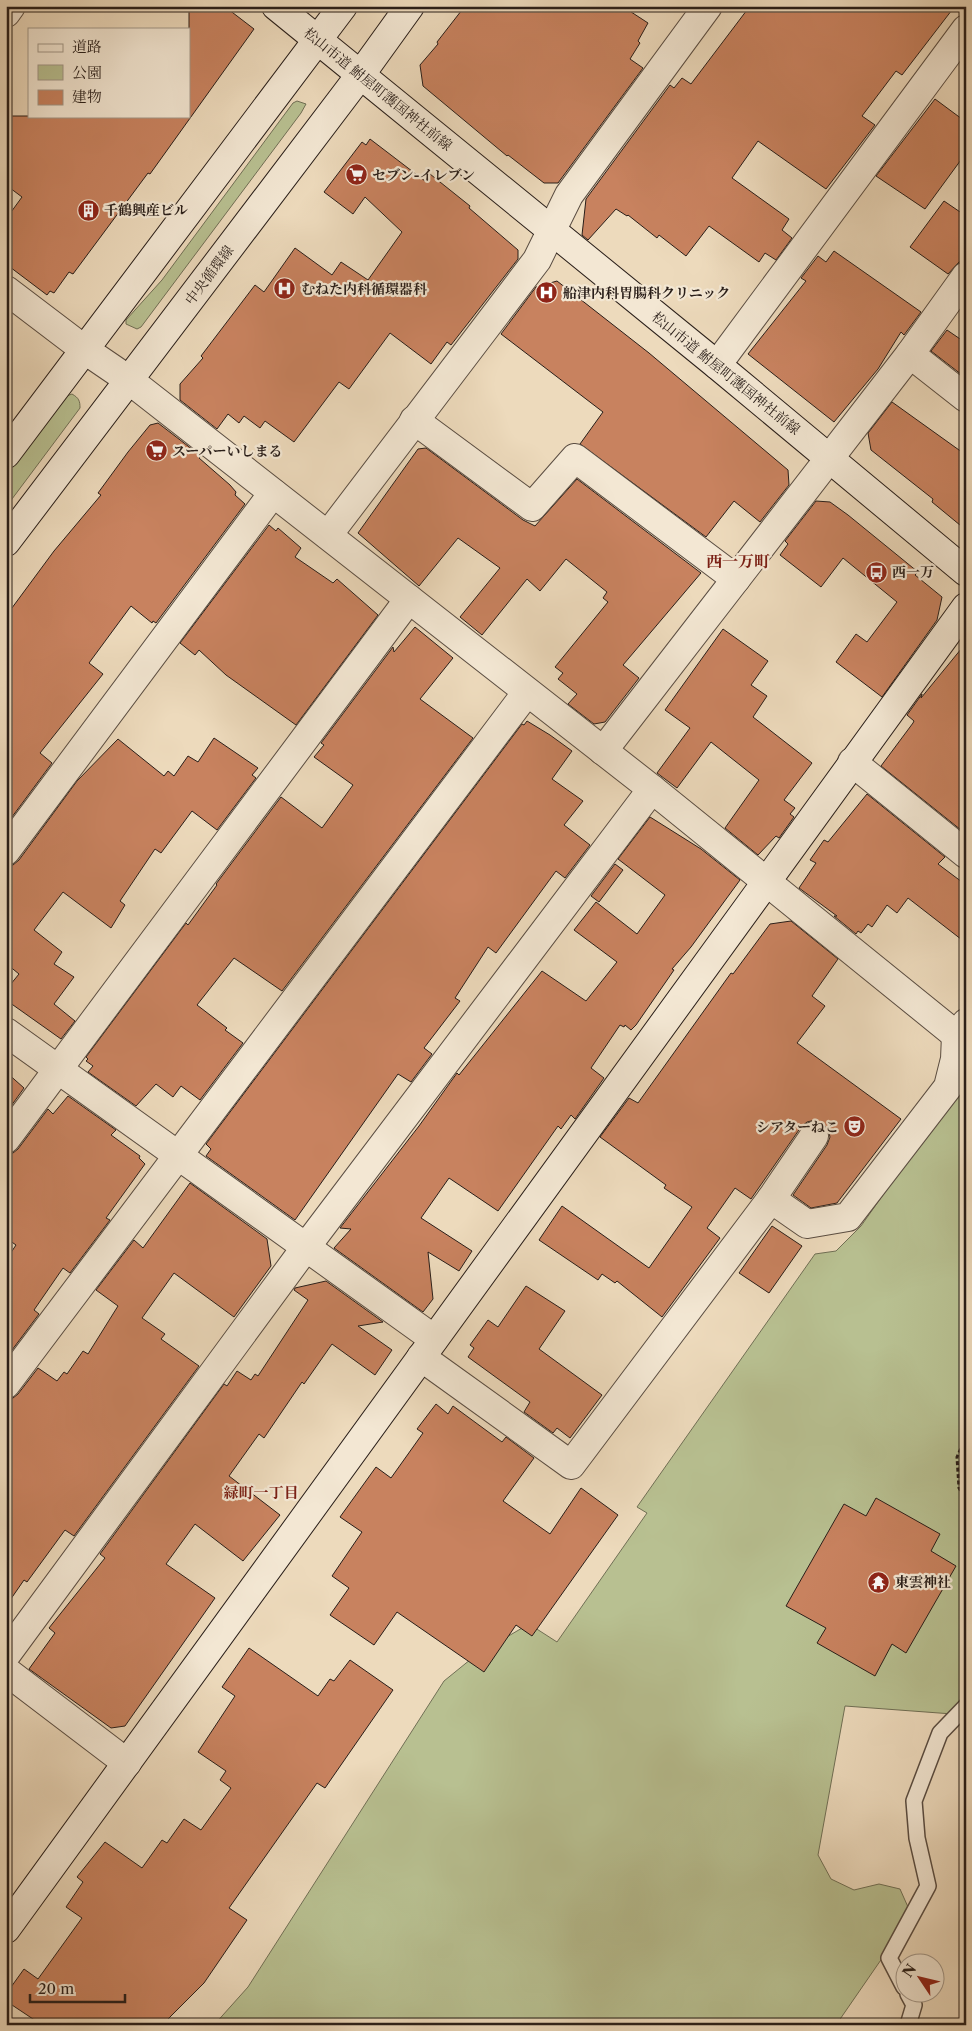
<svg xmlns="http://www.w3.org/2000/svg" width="972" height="2031" font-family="'Libre Caslon Text','Noto Serif JP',serif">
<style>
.green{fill:#b8c091;stroke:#706f55}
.building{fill:#c8825f;stroke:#291e19}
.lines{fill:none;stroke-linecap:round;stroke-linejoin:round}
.lane-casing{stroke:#5a4d42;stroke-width:18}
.street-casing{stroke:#5a4d42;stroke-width:30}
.secondary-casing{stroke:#291e19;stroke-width:30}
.path{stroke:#291e19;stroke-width:3;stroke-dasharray:4 2.5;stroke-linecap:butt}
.lane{stroke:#f3e7d3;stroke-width:15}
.street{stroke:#f3e7d3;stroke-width:28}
.secondary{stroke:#f3e7d3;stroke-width:28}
.labels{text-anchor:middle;stroke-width:4.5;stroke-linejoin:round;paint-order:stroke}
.street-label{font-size:14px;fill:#291e19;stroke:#f3e7d3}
.poi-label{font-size:14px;font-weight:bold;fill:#291e19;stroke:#f3e7d3;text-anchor:start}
.neighbourhood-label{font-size:15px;font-weight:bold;fill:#7a1f14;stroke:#f3e7d3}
.quarter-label{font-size:16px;font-weight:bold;fill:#7a1f14;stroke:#f3e7d3}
</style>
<rect width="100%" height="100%" fill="#eddabc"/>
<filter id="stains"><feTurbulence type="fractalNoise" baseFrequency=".004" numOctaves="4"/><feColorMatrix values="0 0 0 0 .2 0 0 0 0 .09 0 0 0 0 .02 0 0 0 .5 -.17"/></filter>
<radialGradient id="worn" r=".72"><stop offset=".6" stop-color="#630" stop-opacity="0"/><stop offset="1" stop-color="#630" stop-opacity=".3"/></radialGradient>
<!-- green -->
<g class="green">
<polygon points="297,101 306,104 301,113 141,327 137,329 126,324 126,320 162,280 293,103"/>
<path d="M72,394C79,398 80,401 80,408L6,507V474L64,397Z"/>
<polygon points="966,1067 966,1715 845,1706 818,1855 831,1879 854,1890 879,1884 900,1889 908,1907 905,1925 836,2025 214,2025 248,1987 444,1681 476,1655 529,1624 557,1642 647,1513 637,1507 815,1254 836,1251 861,1226 955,1093"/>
</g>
<!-- building -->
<g class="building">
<polygon points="189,6 224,6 254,29 150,174 148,173 73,274 69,272 54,293 50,291 47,295 6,264 6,219 22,197 6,185 6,116 189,116"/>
<polygon points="465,6 622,6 648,23 638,41 640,43 630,59 643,68 558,183 544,183 508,155 507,156 423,86 420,65 438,44 437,42"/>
<polygon points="750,6 955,6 902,75 896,71 862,116 875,125 826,189 758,141 732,178 789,219 782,230 792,238 776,260 765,253 759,262 709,226 686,256 659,235 657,238 628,215 627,216 616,209 588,240 582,235 586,199 670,85 674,88 682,78 691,84"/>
<polygon points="935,99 966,122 966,153 925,209 876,176"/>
<polygon points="370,139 425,181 430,174 470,206 469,208 518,250 518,259 451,345 447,342 431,364 390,333 349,389 339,382 294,442 265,421 260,428 244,416 239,423 228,414 217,429 180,400 180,384 203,358 201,356 255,285 264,292 295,248 332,275 341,262 368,280 402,232 365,197 353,214 324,192 362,142 366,145"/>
<polygon points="944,201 966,216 966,261 959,262 948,274 910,247"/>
<polygon points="834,251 921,312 904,335 901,332 878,369 834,422 748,354 806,281 801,278 818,256 826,262"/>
<polygon points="557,281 649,353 788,470 789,485 760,522 734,501 706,537 580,444 603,412 501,334 536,287"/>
<polygon points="947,330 966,343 966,378 931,351"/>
<polygon points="892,402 966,455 966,530 932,502 933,499 871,450 868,433"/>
<polygon points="158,423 201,456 199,458 230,485 236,492 235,495 245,504 156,623 153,621 152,623 131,606 89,663 103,674 40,753 52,763 6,825 6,616 54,551 101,495 98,493 128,452 150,425"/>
<polygon points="426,448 523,520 535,526 577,479 701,573 623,665 639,678 605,722 594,724 568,704 577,694 558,679 563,673 555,667 608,602 603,598 607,592 566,559 540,591 527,579 482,635 460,617 500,568 458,538 419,586 358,533 418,449"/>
<polygon points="816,501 830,502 848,515 918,572 915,575 942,597 937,620 882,697 836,662 856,634 867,642 897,602 843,558 821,587 780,555 788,544 785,541"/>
<polygon points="269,525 276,531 278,528 301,548 295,557 333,583 337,579 378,615 296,725 226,675 199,650 195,655 180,643"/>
<polygon points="415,627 453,658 420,699 473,738 282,991 234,958 197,1005 227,1028 225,1030 243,1043 200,1100 181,1086 173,1097 156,1084 136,1106 88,1072 93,1066 86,1061 88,1059 86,1057 186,923 188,925 217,885 216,884 281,797 322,828 353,785 314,757 324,745 321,743 393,647 394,652"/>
<polygon points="723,629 768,661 751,685 767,696 753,717 812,763 784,800 795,808 790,814 794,817 779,838 776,836 758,855 725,828 759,780 711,742 677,788 657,773 690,728 665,710"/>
<polygon points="966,643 966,834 881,766 913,723 914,721 907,715 922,694 921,698"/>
<polygon points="527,721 550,735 572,751 552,779 583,801 564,825 590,845 565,878 556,871 496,953 488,947 455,998 460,1001 424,1048 432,1054 411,1082 398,1074 295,1220 206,1156 211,1149 206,1144 522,724 524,725"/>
<polygon points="214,738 258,768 252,775 256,778 217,830 192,811 161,853 155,849 120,901 125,905 111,928 63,892 34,930 62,952 54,964 74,977 54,1004 75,1021 61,1039 6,1000 6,990 19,974 8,965 6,967 6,866 13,865 19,860 77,781 118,739 164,776 168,771 174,776 188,756 198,762"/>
<polygon points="867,794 945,857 938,864 966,885 966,943 908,898 897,913 887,905 872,927 868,924 861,933 858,931 856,934 834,916 837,916 799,888 816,863 810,860 824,840 828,842"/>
<polygon points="650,817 701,849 740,880 691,947 672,969 674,970 636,1025 631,1030 625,1025 624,1027 620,1025 591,1068 604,1078 575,1119 571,1115 561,1129 558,1126 498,1211 449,1178 421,1218 472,1251 459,1271 428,1252 433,1299 423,1312 334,1248 351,1229 340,1228 419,1126 457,1073 459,1075 542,971 586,1001 617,962 574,930 596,902 637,934 665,895 618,859"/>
<polygon points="615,864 623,870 599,902 591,896"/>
<polygon points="791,921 838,959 812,996 825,1006 797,1043 901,1119 837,1203 811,1208 793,1195 827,1145 830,1137 828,1129 822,1123 815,1120 807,1122 801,1127 751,1199 735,1188 707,1228 720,1238 662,1317 617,1281 615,1283 602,1274 598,1280 539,1240 562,1206 649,1268 692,1207 664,1188 666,1185 600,1137 629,1098 638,1103 731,973 733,974 770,924"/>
<polygon points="6,1072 24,1088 6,1113"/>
<polygon points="68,1096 116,1130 111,1135 140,1156 139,1158 145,1164 106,1218 110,1220 70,1273 63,1268 34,1310 39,1314 6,1358 6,1260 16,1245 6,1238 6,1154 13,1153 18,1149 48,1109 53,1114"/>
<polygon points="190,1183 267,1239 271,1266 234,1317 174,1273 142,1318 165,1334 161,1339 199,1366 74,1536 65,1530 27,1582 24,1580 6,1606 6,1399 13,1398 18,1394 38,1368 57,1381 64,1372 67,1374 83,1351 88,1354 118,1306 96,1290 134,1240 143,1248"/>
<polygon points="772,1226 802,1246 769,1293 739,1273"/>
<polygon points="326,1281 383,1322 358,1326 392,1350 375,1375 332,1344 304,1384 302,1382 264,1438 259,1434 229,1476 280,1515 243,1561 195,1524 166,1564 215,1598 125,1726 111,1728 29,1669 55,1633 49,1628 105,1558 100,1554 224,1384 227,1386 237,1371 251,1380 255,1374 258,1376 308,1300 294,1290 295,1288"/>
<polygon points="526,1286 565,1311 539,1349 602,1395 570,1438 557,1428 553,1433 524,1412 530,1402 468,1357 474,1348 470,1345 488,1320 498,1327"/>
<polygon points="436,1404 448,1414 453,1406 502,1442 506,1437 534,1458 503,1501 550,1534 581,1488 618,1515 532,1636 516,1625 484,1672 397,1612 374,1645 330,1615 349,1588 332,1576 362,1532 340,1517 376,1467 391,1478 423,1433 417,1429"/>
<polygon points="876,1498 940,1534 931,1551 956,1566 906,1653 892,1644 875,1676 817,1643 826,1628 786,1606 844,1504 866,1516"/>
<polygon points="249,1648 318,1696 330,1679 334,1681 350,1660 393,1690 325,1788 317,1783 229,1908 247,1920 204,1983 162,2025 42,2025 6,2001 6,1994 24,1969 38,1979 82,1918 66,1907 83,1882 77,1877 105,1842 142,1868 162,1840 167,1843 184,1819 201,1830 231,1788 220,1780 226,1771 198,1752 235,1696 222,1687"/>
</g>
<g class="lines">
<defs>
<g id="lane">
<polyline points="904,1987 889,1958 928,1886 917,1838 914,1801 940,1733 966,1706"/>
<polyline points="908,2025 914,2005 908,1994"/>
</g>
<g id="street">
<polyline points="6,13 11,6"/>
<polyline points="6,290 85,350 129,380 652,789 956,1035 966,1023"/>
<polyline points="910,354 966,276"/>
<polyline points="717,365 966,29"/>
<polyline points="414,420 532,507 575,458 736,579"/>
<polyline points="328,535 537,260 569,195 708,6"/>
<polyline points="603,751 910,354 966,398"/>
<polyline points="852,762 966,854"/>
<polyline points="6,851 273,493"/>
<polyline points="6,1032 434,1339"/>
<polyline points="6,1139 409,599"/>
<polyline points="771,1199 814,1136"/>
<polyline points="421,1357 571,1465 771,1199 807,1224 848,1217 948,1087 955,1059 956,1035"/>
<polyline points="6,1384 527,692"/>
<polyline points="6,1655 306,1247 652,789"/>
<polyline points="6,1671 127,1763"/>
</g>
<g id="secondary">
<polyline points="276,6 717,365 966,572"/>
<polyline points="6,454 343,6"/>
<polyline points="6,542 361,74 410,6"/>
<polyline points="6,1929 966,607"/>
</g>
</defs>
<!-- lane casing -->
<use href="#lane" class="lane-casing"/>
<!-- street casing -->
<use href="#street" class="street-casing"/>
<!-- secondary casing -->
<use href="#secondary" class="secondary-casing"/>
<!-- path -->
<polyline class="path" points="966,1437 957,1457 959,1488 966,1500"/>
<!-- lane -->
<use href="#lane" class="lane"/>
<!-- street -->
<use href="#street" class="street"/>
<!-- secondary -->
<use href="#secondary" class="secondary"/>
</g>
<!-- icons -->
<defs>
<symbol id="supermarket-disc" viewBox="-11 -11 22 22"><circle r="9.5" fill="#8f2418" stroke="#f3e7d3"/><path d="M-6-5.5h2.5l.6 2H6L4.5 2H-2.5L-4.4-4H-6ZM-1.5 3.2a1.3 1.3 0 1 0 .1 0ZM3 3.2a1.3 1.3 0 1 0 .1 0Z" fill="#fff"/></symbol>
<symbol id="building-disc" viewBox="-11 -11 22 22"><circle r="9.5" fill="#8f2418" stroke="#f3e7d3"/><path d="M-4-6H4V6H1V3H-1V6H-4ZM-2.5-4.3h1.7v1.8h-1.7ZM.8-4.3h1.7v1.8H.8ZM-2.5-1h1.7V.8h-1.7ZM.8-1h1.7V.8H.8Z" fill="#fff"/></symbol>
<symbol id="hospital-disc" viewBox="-11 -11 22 22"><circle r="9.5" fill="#8f2418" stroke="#f3e7d3"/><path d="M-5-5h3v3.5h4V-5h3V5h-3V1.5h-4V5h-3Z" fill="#fff"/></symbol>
<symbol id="bus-disc" viewBox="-11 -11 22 22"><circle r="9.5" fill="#8f2418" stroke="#f3e7d3"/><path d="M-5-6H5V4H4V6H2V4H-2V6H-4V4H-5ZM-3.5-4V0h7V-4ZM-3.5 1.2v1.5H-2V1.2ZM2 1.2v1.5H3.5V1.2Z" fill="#fff"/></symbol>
<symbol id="theatre-disc" viewBox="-11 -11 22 22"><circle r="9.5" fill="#8f2418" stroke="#f3e7d3"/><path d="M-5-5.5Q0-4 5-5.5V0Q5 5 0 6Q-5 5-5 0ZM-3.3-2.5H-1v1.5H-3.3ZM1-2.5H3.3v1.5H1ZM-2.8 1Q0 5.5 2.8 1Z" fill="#fff"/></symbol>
<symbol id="temple-disc" viewBox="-11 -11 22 22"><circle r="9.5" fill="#8f2418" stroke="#f3e7d3"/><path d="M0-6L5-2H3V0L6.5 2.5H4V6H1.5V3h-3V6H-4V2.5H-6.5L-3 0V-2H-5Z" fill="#fff"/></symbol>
</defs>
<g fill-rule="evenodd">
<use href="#supermarket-disc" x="344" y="162" width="25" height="25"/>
<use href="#building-disc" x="76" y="198" width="25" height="25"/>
<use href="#hospital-disc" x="272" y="276" width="25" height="25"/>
<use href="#hospital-disc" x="534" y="280" width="25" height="25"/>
<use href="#supermarket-disc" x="144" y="438" width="25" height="25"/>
<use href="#bus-disc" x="864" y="560" width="25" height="25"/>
<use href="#theatre-disc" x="842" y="1114" width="25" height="25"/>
<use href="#temple-disc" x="866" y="1570" width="25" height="25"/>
</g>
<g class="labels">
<!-- street labels -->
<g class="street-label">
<text transform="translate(378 89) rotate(39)" y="5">松山市道 鮒屋町護国神社前線</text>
<text transform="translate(209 275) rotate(-53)" y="5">中央循環線</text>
<text transform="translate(726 373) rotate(39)" y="5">松山市道 鮒屋町護国神社前線</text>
</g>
<!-- poi labels -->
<g class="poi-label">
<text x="372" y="180">セブン-イレブン</text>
<text x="104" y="215">千鶴興産ビル</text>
<text x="301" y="294">むねた内科循環器科</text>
<text x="563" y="298">船津内科胃腸科クリニック</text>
<text x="172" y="456">スーパーいしまる</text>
<text x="892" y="577">西一万</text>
<text x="839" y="1132" text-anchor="end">シアターねこ</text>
<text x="895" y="1587">東雲神社</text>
</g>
<!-- neighbourhood labels -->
<g class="neighbourhood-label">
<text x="261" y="1498">緑町一丁目</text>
</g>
<!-- quarter labels -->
<g class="quarter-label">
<text x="738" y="567">西一万町</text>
</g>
</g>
<!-- margin -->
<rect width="972" height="2031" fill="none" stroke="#eddabc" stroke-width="25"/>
<rect x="8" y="8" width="957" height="2016" fill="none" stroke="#291e19" stroke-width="2.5"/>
<rect x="12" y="12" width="947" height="2006" fill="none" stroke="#291e19"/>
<!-- legend -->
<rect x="28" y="28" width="162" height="90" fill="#f3e7d3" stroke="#a29789"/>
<rect x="38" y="44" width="25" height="8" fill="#f3e7d3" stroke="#a29789"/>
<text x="72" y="52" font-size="15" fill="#291e19">道路</text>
<rect x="38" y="65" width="25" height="15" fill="#b8c091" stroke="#a29789"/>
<text x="72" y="78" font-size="15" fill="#291e19">公園</text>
<rect x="38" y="90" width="25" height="15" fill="#c8825f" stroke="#a29789"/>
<text x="72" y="102" font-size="15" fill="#291e19">建物</text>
<!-- north arrow -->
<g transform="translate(920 1978) rotate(305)"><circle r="24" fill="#f3e7d3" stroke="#a29789"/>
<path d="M0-4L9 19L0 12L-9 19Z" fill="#8f2418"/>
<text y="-8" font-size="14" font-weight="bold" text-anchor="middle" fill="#291e19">N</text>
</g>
<!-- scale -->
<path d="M30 1994v8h95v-8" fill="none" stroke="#291e19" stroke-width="2.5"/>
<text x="38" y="1994" font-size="15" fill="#291e19" stroke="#f3e7d3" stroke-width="4" paint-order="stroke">20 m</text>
<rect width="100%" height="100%" filter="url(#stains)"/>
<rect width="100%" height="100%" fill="url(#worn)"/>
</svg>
